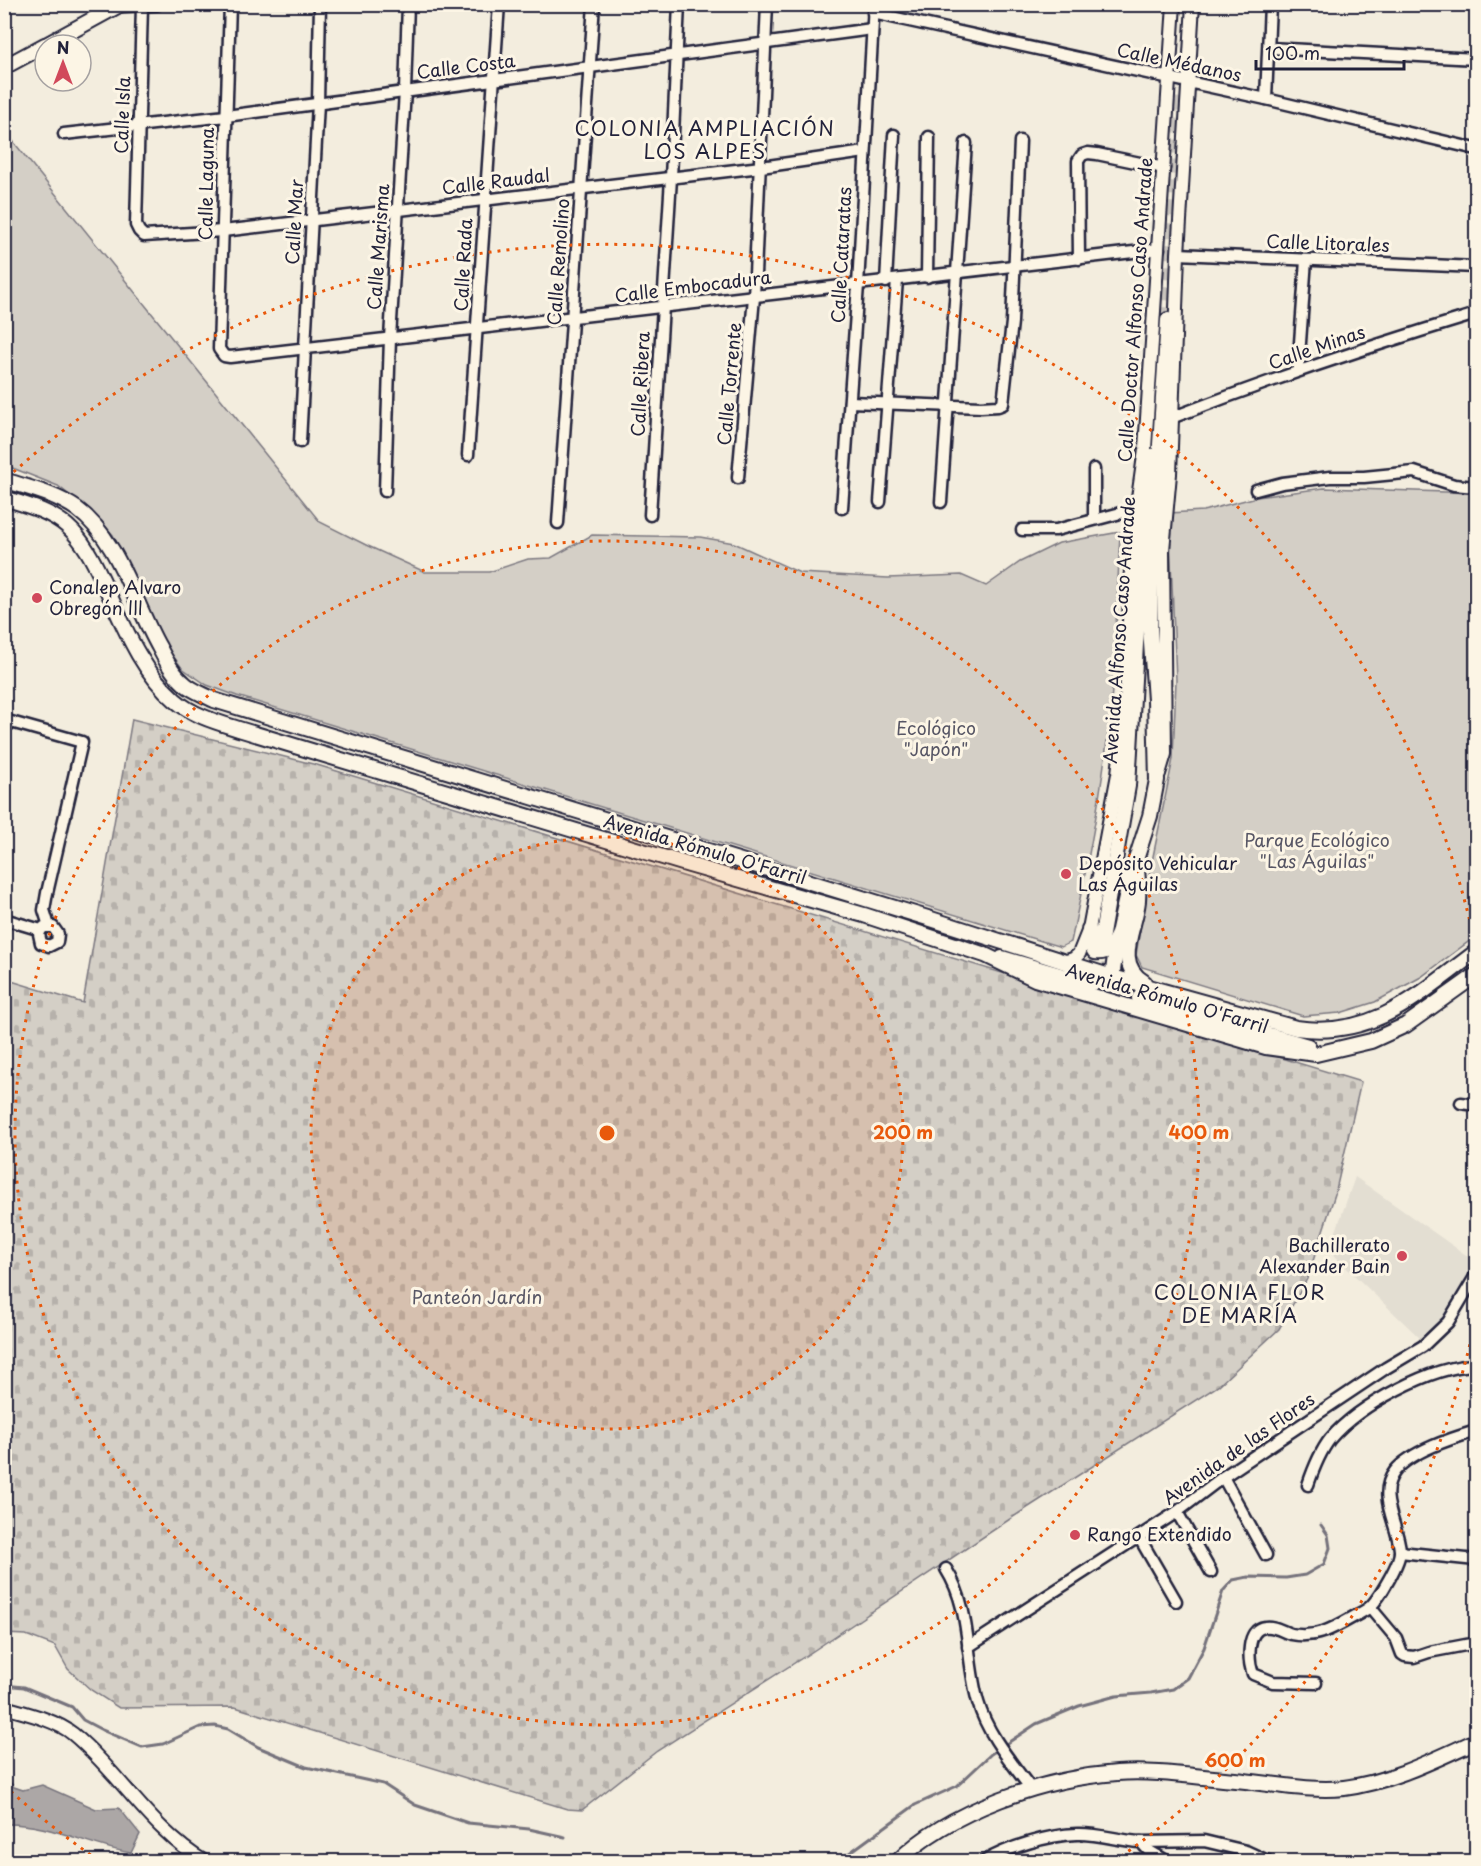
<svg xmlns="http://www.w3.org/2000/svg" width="1481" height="1866" font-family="'Playpen Sans',sans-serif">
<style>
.built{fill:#e3ded2}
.green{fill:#d4cfc6;stroke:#7b7880;stroke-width:1.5}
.cemetery{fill:url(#cemetery-stones);stroke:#7b7880;stroke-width:1.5}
.water{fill:#aca7a6;stroke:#75727b;stroke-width:1.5}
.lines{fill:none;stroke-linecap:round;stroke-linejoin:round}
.stream{stroke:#75727b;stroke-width:3}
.secondary-tunnel{stroke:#c9c4bd;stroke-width:14;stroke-dasharray:14 7;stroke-linecap:butt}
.minor-casing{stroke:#22223b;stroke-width:15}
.tertiary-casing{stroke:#22223b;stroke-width:16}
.secondary-casing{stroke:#22223b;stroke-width:18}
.minor{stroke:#fcf5e5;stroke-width:10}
.tertiary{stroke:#fcf5e5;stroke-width:12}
.secondary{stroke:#fcf5e5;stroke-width:14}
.ring{fill:none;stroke:#e8590c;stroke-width:3;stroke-dasharray:3 6}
.poi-dot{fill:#d1495b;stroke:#fcf5e5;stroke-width:2}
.labels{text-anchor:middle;stroke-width:6;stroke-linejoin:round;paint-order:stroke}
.street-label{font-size:18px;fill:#22223b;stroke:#fcf5e5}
.poi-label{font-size:18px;fill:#22223b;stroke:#fcf5e5;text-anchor:start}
.park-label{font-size:18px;fill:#575665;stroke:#fcf5e5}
.neighbourhood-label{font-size:20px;letter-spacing:1.5px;fill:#22223b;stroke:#fcf5e5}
.centre{fill:#e8590c;stroke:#fcf5e5;stroke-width:3}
.ring-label{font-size:18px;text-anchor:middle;font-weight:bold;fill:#e8590c;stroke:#fcf5e5;stroke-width:6;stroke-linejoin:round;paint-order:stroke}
</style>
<defs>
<pattern id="cemetery-stones" width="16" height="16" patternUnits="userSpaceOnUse" patternTransform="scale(1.5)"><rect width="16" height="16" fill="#d4cfc6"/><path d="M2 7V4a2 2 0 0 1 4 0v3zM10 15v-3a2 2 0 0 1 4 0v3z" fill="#b6b1ab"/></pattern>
</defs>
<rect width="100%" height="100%" fill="#f3edde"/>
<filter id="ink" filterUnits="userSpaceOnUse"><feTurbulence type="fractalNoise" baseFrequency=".0167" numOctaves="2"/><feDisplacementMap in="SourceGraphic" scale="12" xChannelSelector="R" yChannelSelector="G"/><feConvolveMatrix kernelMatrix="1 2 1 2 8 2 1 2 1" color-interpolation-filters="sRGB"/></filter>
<g filter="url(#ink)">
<!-- built -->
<polygon class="built" points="1355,1177 1476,1262 1440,1323 1423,1341 1329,1251"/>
<!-- green -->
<g class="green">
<path d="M4,130L320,522L368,546L425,572H489L528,559L551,558L592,535L700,537L734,543L800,573L888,578L961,575L986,586L1020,562L1059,543L1120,532C1117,606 1115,683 1105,757C1097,819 1084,880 1071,942L1061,947L237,696L207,685L182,668L168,649L113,535L99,519L58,486L10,467L5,463Z"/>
<polygon points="1324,488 1476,493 1476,936 1421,977 1375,1002 1340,1013 1303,1016 1142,967 1136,955 1148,881 1173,759 1176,680 1169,513 1203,511 1257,497"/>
</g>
<!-- cemetery -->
<polygon class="cemetery" points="132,719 317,765 1361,1082 1335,1194 1307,1279 1279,1329 1218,1386 1010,1519 810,1653 657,1751 582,1810 567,1809 235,1707 119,1708 91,1690 68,1669 55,1646 26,1635 5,1634 5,979 83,1003"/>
<!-- water -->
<path class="water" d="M4,1769H6L9,1781L14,1787L23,1790L42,1785L96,1809L119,1808L140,1834L131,1853C89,1846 49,1823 5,1824Z"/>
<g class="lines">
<!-- stream -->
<g class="stream">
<polyline points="4,1685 24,1687 72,1707 83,1720 102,1730 142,1747 163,1744 200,1727 215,1726 228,1729 258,1747 306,1767 383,1784 415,1805 468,1823 529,1829 565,1837"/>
<polyline points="837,1862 915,1805 957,1786 991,1754 1036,1724 1079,1706 1116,1696 1151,1693 1173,1689 1188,1678 1204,1648 1223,1591 1233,1580 1248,1577 1286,1578 1305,1575 1324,1564 1330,1548 1328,1535 1321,1525"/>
</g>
<!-- secondary-tunnel -->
<g class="secondary-tunnel">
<polyline points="1161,321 1174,90"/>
<path d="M1101,942C1102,966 1115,990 1139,998"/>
</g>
<defs>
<g id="minor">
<polyline points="230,4 219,349 224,356 230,357 1159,249"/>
<polyline points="142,6 136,225 139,231 144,236 223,231 761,167 865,152"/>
<polyline points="873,13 1266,99 1476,149"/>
<polyline points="1269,48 1476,59"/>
<polyline points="1266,99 1270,4"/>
<polyline points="64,134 226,116 872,29"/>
<polyline points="1178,254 1476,267"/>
<polyline points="1079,259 1078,161 1082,155 1088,153 1097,154 1164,168"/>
<polyline points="927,277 929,137"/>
<polyline points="886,282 894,135"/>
<polyline points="1298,370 1306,260"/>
<polyline points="850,402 981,407 998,406 1003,404 1012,322 1020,141"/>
<path d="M1171,418C1272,379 1373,345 1476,314"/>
<polyline points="300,442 318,103 320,4"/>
<polyline points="468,455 499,4"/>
<polyline points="738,478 754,297 767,4"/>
<polyline points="1256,490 1282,483 1330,477 1364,477 1414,472 1454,485 1476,487"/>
<polyline points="385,491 390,338 405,91 408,4"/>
<polyline points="880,502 897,280"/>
<polyline points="941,502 966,143"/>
<polyline points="842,508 858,285 874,4"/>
<polyline points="650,515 671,178 679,4"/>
<polyline points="1094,519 1094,469"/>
<polyline points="558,523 594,4"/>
<polyline points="1022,530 1056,530 1136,509"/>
<polyline points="4,720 82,742 47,893 44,910 49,926"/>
<polyline points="4,919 41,930 44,927 53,927 58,934 57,942 49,946 41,943 39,934 41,930"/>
<polyline points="1461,1103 1476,1105"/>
<polyline points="1223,1477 1266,1555"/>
<path d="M1308,1485C1313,1470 1320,1452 1330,1439C1359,1405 1431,1366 1476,1365"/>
<polyline points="1177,1512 1211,1572"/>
<polyline points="1139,1537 1176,1601"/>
<polyline points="1400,1552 1476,1560"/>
<path d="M946,1569C972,1610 965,1657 978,1702C987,1734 1012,1763 1031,1789"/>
<polyline points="1370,1607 1396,1638 1402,1654 1405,1656 1414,1657 1429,1652 1476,1643"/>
<polyline points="968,1647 1177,1512 1223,1477 1386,1368 1423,1346 1448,1322 1476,1275"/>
<path d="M1316,1683L1273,1682L1253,1674C1248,1661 1246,1629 1265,1627C1274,1625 1283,1632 1291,1634C1316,1639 1334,1628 1355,1616C1360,1613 1367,1610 1371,1606C1379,1598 1401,1562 1400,1550C1398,1524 1376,1495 1395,1471C1411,1451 1453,1438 1476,1431"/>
<polyline points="1141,1842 1204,1841 1246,1851 1270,1862"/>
<path d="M983,1862C1009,1847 1047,1835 1077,1834C1098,1833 1120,1841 1141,1842L1148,1850L1168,1862"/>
</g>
<g id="tertiary">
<polyline points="118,6 157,4"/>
<polyline points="1159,774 1165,754 1163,550 1170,474 1178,254 1193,4"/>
<polyline points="1063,962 1073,959 1079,954 1089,929 1118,774 1126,703 1132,540 1145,449 1174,4"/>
<path d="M4,1707C25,1713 56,1720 73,1734C120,1773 151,1830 205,1862"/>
</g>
<g id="secondary">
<polyline points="46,45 121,4"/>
<polyline points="4,67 45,45"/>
<path d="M4,480C29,488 56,494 77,509C119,540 134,603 159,647C166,661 173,674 185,684C193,691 205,695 214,700L931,919L1109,976L1296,1028C1374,1039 1418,995 1476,952"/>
<path d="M4,498C26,505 50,511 67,526C83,540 93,560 102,579C122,621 139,669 175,700C193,716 220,723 242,730L689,865L864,915L985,955L1035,979L1266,1047L1316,1054L1371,1041L1406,1025L1476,975"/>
<path d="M1137,869C1138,880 1139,890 1138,901C1135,930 1113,963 1144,982"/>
<path d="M1089,929L1090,944L1095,952C1108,954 1112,947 1117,936"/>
<polyline points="1101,940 1128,786 1142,538 1152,456"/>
<polyline points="1002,958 1087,983 1105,981 1113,971 1118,934 1131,875 1150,816 1157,780 1155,700 1150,629 1151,584 1168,320"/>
<polyline points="1139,998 1308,1046"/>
<path d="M897,1862C949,1810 1045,1778 1117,1773C1154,1770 1197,1777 1235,1780C1269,1783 1311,1792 1344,1788C1391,1782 1434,1760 1476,1741"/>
</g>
</defs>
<!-- minor casing -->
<use href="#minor" class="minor-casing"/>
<!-- tertiary casing -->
<use href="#tertiary" class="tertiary-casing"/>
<!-- secondary casing -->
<use href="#secondary" class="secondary-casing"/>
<!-- minor -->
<use href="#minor" class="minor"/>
<!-- tertiary -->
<use href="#tertiary" class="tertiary"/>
<!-- secondary -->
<use href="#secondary" class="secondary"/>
</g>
</g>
<!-- distance rings -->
<circle cx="607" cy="1133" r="296" fill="#e8590c" fill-opacity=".12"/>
<g class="ring">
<circle cx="607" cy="1133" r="296"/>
<circle cx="607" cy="1133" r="592"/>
<path d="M1476 1318A888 888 0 0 1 1116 1860M98 1860A888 888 0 0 1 7 1788M7 478A888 888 0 0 1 1476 948"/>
</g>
<!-- markers -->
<g class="poi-dot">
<circle cx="37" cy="598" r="6"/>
<circle cx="1066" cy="874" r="6"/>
<circle cx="1402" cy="1256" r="6"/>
<circle cx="1075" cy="1535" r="6"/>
</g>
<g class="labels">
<!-- street labels -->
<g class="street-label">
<text transform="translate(1179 63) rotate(12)" y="6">Calle Médanos</text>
<text transform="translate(466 67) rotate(-7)" y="6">Calle Costa</text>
<text transform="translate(123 115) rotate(-88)" y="6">Calle Isla</text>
<text transform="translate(496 182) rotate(-7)" y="6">Calle Raudal</text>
<text transform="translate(207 184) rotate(-89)" y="6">Calle Laguna</text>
<text transform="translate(295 222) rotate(-87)" y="6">Calle Mar</text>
<text transform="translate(1328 244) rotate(2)" y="6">Calle Litorales</text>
<text transform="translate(379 247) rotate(-86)" y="6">Calle Marisma</text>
<text transform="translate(842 255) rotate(-87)" y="6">Calle Cataratas</text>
<text transform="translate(559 262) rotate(-86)" y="6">Calle Remolino</text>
<text transform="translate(464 265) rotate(-87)" y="6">Calle Rada</text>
<text transform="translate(693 287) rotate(-7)" y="6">Calle Embocadura</text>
<text transform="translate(1136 310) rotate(-86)" y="6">Calle Doctor Alfonso Caso Andrade</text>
<text transform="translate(1317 348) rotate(-19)" y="6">Calle Minas</text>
<text transform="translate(641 384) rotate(-87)" y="6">Calle Ribera</text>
<text transform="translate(730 384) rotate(-85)" y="6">Calle Torrente</text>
<text transform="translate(1120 630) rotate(-86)" y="6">Avenida Alfonso Caso Andrade</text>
<text transform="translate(705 850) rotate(16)" y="6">Avenida Rómulo O'Farril</text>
<text transform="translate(1167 999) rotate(16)" y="6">Avenida Rómulo O'Farril</text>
<text transform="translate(1239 1449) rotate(-35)" y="6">Avenida de las Flores</text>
</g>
<!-- poi labels -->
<g class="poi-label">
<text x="49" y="594">Conalep Alvaro<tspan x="49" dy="21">Obregón lll</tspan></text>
<text x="1078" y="870">Depósito Vehicular<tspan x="1078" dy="21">Las Águilas</tspan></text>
<text x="1390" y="1252" text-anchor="end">Bachillerato<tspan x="1390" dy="21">Alexander Bain</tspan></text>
<text x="1087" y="1541">Rango Extendido</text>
</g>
<!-- park labels -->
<g class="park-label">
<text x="936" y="735">Ecológico<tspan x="936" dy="21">"Japón"</tspan></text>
<text x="1317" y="847">Parque Ecológico<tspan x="1317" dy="21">"Las Águilas"</tspan></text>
<text x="477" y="1304">Panteón Jardín</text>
</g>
<!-- neighbourhood labels -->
<g class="neighbourhood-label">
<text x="705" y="136">COLONIA AMPLIACIÓN<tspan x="705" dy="23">LOS ALPES</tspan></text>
<text x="1240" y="1300">COLONIA FLOR<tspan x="1240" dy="23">DE MARÍA</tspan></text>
</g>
</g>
<circle cx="607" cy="1133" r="9" class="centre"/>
<g class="ring-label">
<text x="903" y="1139">200 m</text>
<text x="1199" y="1139">400 m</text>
<text x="1235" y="1767">600 m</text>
</g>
<!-- margin -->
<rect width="1481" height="1866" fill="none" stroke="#fcf5e5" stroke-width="24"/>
<rect x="12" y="12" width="1457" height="1842" fill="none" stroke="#22223b" stroke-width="2" filter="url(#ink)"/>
<!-- north arrow -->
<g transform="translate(63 63)"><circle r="28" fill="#fcf5e5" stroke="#a5a1a1" stroke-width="1.5"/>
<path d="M0-4.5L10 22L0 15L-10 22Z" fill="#d1495b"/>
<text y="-9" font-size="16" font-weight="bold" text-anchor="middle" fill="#22223b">N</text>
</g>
<!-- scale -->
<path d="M1256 60v9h148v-9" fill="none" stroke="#22223b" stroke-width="3"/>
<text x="1265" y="60" font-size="18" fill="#22223b" stroke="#fcf5e5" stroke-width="4.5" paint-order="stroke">100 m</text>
</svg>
